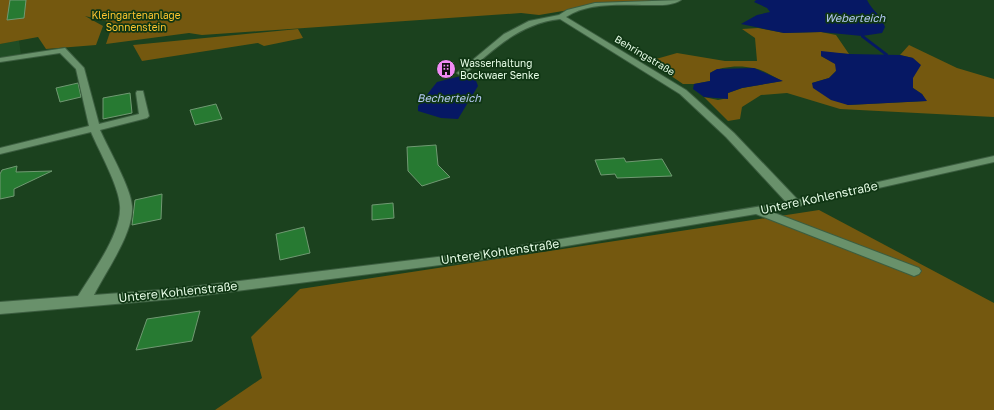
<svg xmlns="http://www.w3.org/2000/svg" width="994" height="410" font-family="'Golos Text',sans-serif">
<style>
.built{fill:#204d25}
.green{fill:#74580f}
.water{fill:#061864}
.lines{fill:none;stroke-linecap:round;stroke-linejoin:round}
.stream{fill:#061864;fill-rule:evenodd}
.building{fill:#277a32;stroke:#709972}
.minor-casing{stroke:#3c5e40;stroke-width:2}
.minor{fill:#69916b;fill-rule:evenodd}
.labels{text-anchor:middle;stroke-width:3.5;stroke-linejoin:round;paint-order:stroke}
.far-park-label{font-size:10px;fill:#fdc42f;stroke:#103614}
.far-street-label{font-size:10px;fill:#e6fce6;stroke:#103614}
.far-poi-label{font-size:10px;fill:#e6fce6;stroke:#103614;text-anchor:start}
.far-water-label{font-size:11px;font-style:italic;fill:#b6caf6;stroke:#103614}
.street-label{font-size:12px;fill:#e6fce6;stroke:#103614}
</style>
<rect width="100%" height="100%" fill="#1b411e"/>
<!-- built -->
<polygon class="built" points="19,40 21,55 0,59 0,44"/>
<!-- green -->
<g class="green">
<polygon points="0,0 663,0 587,7 539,15 521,13 202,35 189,33 106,44 113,23 85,16 103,26 96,45 46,49 38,37 0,44"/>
<path d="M758,28L784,33L821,32L836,35L849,54L821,52V56L836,64V71L829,78L812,83L848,105L926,101L922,94L913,88V58L900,55L909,45L957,68L994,79V117L840,109L787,93L761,95L742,107L740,119L728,121L704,97L718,100L728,98V93L742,88L782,81C773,77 763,69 753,68C741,65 720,66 710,73V81L694,84H683L649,61L677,53L725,61H757L755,38L742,29Z"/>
<polygon points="298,29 303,38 264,46 258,43 142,61 133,45"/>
<polygon points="819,210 994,303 994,410 215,410 262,378 251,337 300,289"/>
</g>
<!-- water -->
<g class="water">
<path d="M756,0H867C873,12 880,13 885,27L882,33L862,36L821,32L784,33L741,24L757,15L770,12L767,8L754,2Z"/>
<polygon points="821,51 849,54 900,55 913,58 921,65 913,78 913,88 922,94 927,101 848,105 831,100 813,88 812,83 829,78 836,71 835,64 821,56"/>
<polygon points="754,68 783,81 742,88 728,93 728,99 704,97 693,89 694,84 710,81 710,73 717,69"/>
<polygon points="465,75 475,78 478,86 458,119 441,118 418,111 418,106 437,82"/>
</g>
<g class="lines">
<!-- stream -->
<polygon class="stream" points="861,35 863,35 888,54 888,56 886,56 861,37"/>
</g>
<!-- building -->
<g class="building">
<polygon points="10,0 26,0 24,18 7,20"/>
<polygon points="78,83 81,97 60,102 56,88"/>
<polygon points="130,93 132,113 103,119 103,98"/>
<polygon points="216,104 222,119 195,125 190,110"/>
<polygon points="436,145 438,165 450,177 422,186 408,171 407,147"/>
<polygon points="624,158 626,162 662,159 672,176 617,178 615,174 601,175 595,160"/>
<polygon points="17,166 16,172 52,171 14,189 14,196 0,199 0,174 2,170"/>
<polygon points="162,194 161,219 132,225 135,200"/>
<polygon points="393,203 394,218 372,220 372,205"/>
<polygon points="304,227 310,253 280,260 276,234"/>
<polygon points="200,311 192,341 136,350 147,319"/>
</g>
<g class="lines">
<defs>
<path id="minor" d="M681,0C672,6 659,5 648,5C622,5 588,2 566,17L686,90L734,133L798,200L994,156V162L772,212L919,268L921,271L919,274L914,276L909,274L756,214L495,258L173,299L0,314V302L78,296C92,273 122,233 120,206C119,186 99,151 91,132L0,154V148L89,126L76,69L60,53L0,62V58L65,48L84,68L99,124L139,114L136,93L137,91H143L149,116L147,118L100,130C108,148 131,188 132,206C134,233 106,271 94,295L173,289L495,250L786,202L726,137L680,94L560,19C520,23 493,50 464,75L461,76L457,73L504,34L529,21L559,15L567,10L595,3Z"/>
</defs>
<!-- minor casing -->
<use href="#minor" class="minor-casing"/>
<!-- minor -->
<use href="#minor" class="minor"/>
</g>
<!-- icons -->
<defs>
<symbol id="building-disc" viewBox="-11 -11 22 22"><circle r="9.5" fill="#f08bf5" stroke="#103614"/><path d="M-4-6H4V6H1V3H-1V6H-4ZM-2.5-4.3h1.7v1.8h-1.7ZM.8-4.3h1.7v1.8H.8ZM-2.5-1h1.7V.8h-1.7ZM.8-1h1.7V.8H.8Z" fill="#111"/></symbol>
</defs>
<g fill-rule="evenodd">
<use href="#building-disc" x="435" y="58" width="22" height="22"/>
</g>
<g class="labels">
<!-- far-park labels -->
<g class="far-park-label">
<text x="136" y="19">Kleingartenanlage<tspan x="136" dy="12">Sonnenstein</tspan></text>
</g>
<!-- far-street labels -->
<g class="far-street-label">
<text transform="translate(645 55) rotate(31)" y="4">Behringstraße</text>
</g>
<!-- far-poi labels -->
<g class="far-poi-label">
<text x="460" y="67">Wasserhaltung<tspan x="460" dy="12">Bockwaer Senke</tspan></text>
</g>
<!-- far-water labels -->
<g class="far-water-label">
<text x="855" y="22">Weberteich</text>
<text x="449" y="102">Becherteich</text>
</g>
<!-- street labels -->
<g class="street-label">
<text transform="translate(819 198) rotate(-12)" y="4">Untere Kohlenstraße</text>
<text transform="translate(500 252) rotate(-8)" y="4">Untere Kohlenstraße</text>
<text transform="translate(178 292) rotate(-6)" y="4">Untere Kohlenstraße</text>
</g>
</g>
</svg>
